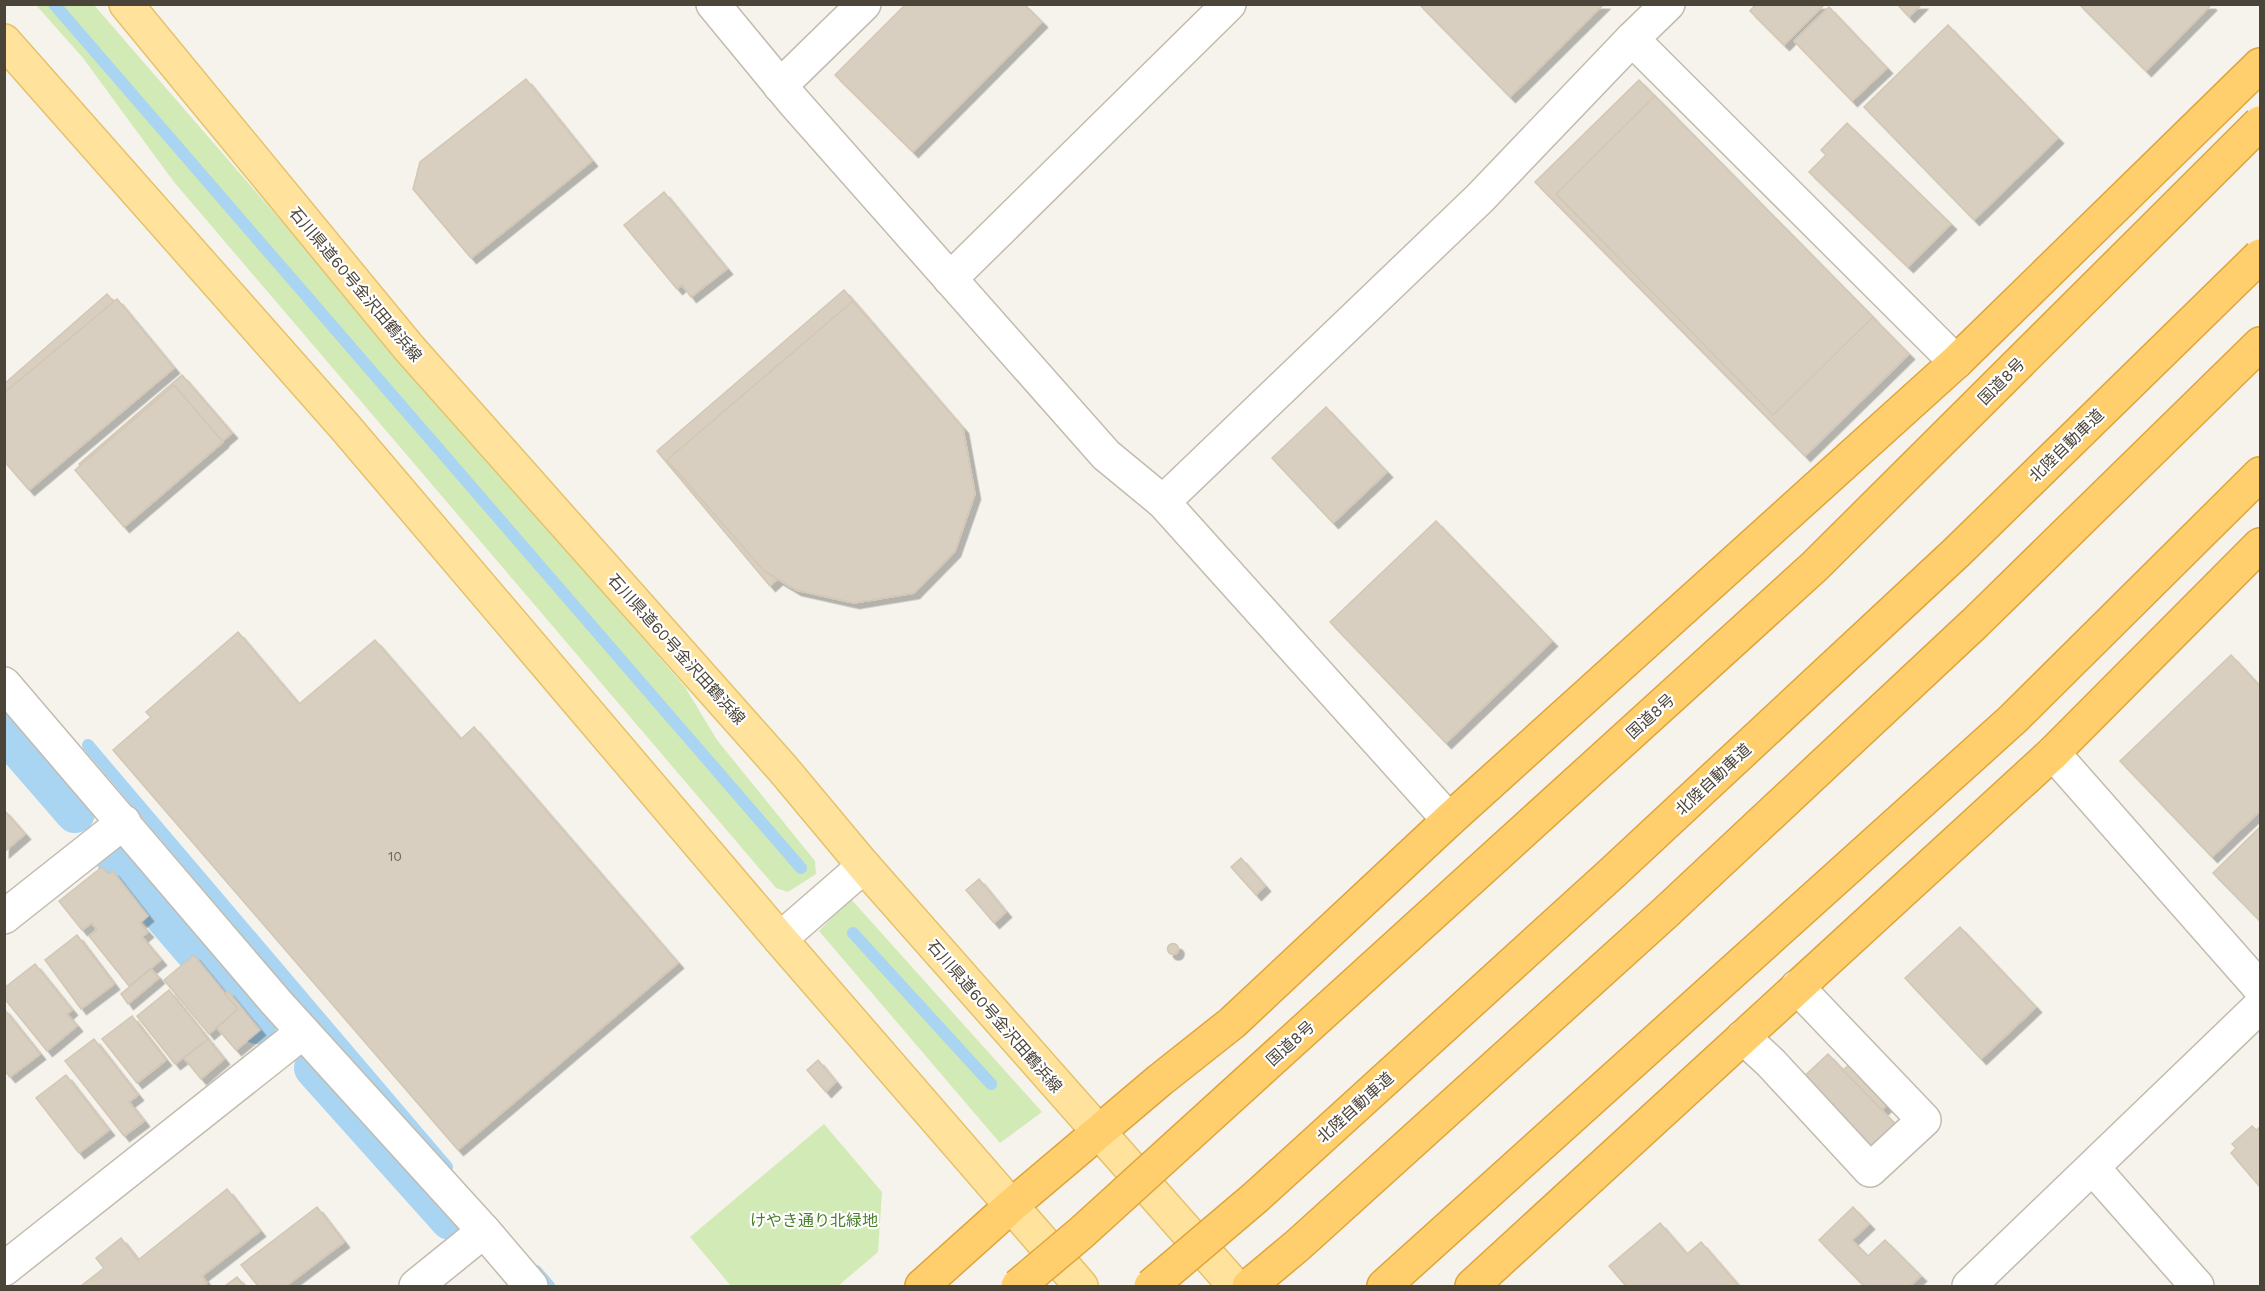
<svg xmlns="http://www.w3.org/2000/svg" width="2265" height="1291" font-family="'Work Sans','Noto Sans JP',sans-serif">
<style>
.green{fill:#d2eab5}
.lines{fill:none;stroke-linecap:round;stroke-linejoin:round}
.stream{stroke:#a9d4f2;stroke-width:12}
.canal{stroke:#a9d4f2;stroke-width:40}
.building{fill:#d8cfc1;stroke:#d3c7b4;stroke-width:1.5;filter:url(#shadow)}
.minor-casing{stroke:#c2bbae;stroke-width:36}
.major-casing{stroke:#e6c16a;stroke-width:36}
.highway-casing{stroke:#e0a43c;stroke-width:36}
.minor{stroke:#fff;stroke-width:33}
.major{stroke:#ffe39c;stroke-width:33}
.highway{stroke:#ffcf6e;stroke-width:33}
.highway-bridge-casing{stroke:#e0a43c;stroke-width:36;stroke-linecap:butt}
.highway-bridge{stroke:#ffcf6e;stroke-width:33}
.labels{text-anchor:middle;stroke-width:4.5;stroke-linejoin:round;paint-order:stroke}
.number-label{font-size:14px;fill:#6e675b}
.street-label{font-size:16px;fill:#4b4439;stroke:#fff}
.park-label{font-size:16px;fill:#4a7f2a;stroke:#fff}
</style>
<defs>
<filter id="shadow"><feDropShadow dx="5.5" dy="5.5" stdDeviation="0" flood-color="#0004"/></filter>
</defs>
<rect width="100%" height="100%" fill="#f6f3ec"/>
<!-- green -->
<g class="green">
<polygon points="36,5 94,5 685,687 717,740 815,861 816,874 788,892 776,888 174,182 83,58"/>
<polygon points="850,898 1042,1112 1000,1143 819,931"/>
<polygon points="824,1124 882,1192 878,1252 838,1286 731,1286 690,1237"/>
</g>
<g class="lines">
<!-- stream -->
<g class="stream">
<polyline points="54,4 801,868"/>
<polyline points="88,745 447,1167"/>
<polyline points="853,933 991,1084"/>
<polyline points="536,1271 549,1286"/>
</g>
<!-- canal -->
<g class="canal">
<polyline points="4,731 75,813"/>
<polyline points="117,861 257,1024"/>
<polyline points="314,1068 450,1220"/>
</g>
</g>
<!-- building -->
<g class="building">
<polygon points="906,4 1024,4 1042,22 913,152 835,75"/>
<polygon points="1419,4 1604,4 1510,97"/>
<polygon points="1756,4 1825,4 1784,45 1750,11"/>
<polygon points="1897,4 1922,4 1909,17"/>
<polygon points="2079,4 2210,4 2211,5 2146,71"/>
<polygon points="1829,7 1887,68 1852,101 1794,41"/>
<polygon points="1948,25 2058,138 1974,220 1864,107"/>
<polygon points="526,79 592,161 471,258 413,189 420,162"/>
<polygon points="1639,80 1909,354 1805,456 1535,182"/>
<polygon points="1655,96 1873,317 1773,415 1556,194"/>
<polygon points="1847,123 1951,224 1908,267 1809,172 1826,155 1821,150"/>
<polygon points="664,192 727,269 691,297 682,285 677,289 624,225"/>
<polygon points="844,290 959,424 949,432 956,450 961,471 960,510 954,527 933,556 900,581 884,588 867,593 848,594 829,593 802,584 784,573 770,586 657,451"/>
<polygon points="107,294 169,364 33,484 4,452 4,384"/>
<polygon points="117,299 174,368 29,490 4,461 4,393"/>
<polygon points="853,301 963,428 975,494 955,551 914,593 854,603 796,590 764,571 667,460"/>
<polygon points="182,375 232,433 129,522 79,464"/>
<polygon points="174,385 223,442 124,527 75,470"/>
<polygon points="1326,407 1387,472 1333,523 1272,458"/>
<polygon points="1436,521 1552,641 1446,743 1330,622"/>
<polygon points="238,632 299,704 375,640 461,739 474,727 678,963 458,1150 113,750 151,717 146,712"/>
<polygon points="2231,655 2260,686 2260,811 2212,857 2120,761"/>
<polygon points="4,810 25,834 4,852"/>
<polygon points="2260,827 2260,921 2213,873"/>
<polygon points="1241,858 1265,886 1256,895 1231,867"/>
<polygon points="102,867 109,874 113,871 148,916 140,923 148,932 142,937 161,960 129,986 89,936 97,930 92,923 82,930 59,901"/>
<polygon points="979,879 1006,912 994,923 966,890"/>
<polygon points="1960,927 2036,1007 1981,1059 1905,978"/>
<polygon points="77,935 114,984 81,1009 45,960"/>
<circle cx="1173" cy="949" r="5.5"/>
<polygon points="194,955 238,1009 209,1034 164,980"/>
<polygon points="35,964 72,1010 67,1014 77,1026 47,1051 4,998 4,988"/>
<polygon points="151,969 159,978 128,1004 121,994"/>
<polygon points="169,990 208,1039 175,1064 137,1016"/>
<polygon points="228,991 260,1030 236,1050 217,1028 238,1009 225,994"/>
<polygon points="4,1009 40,1054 10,1077 4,1070"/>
<polygon points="132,1016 166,1060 137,1083 102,1039"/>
<polygon points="94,1039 138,1095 129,1102 144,1121 124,1136 65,1061"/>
<polygon points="208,1039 224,1059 201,1079 184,1058"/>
<polygon points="1828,1054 1899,1128 1869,1155 1798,1082"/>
<polygon points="818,1060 836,1082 826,1092 807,1070"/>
<polygon points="1850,1064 1888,1104 1882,1110 1843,1070"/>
<polygon points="66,1075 109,1130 79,1153 36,1098"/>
<polygon points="2252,1126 2256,1130 2260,1127 2260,1187 2231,1153 2236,1148 2232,1144"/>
<polygon points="227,1189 260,1231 202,1276 207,1283 202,1286 81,1286 104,1268 96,1258 121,1238 138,1260"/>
<polygon points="317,1207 344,1242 286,1286 258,1286 241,1265"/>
<polygon points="1853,1207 1869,1224 1852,1240 1868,1256 1885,1240 1921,1276 1910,1286 1864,1286 1819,1240"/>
<polygon points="1660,1223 1687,1254 1701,1242 1739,1286 1626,1286 1609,1266"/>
<polygon points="237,1277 245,1286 225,1286"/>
</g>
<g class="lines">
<defs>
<g id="minor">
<polyline points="713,4 793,101 1106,455 1163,502 1480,198 1632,39 1668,4"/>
<polyline points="1632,39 1956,362"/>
<polyline points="780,86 864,4"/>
<polyline points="950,279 1229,4"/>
<polyline points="1163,502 1449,820"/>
<polyline points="4,684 276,1002 484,1231 531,1286"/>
<polyline points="2053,753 2260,988"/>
<polyline points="4,917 124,822"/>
<polyline points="780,939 864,866"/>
<polyline points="1743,1037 1771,1063 1870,1170 1924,1120 1797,987"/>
<polyline points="2093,1168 2197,1286"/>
<polyline points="4,1269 303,1032"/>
<polyline points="416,1286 484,1231"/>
<polyline points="1969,1286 2260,1006"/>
</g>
<g id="major">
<polyline points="126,4 409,348 783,769 864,866 1235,1286"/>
<polyline points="4,41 345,427 780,939 1081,1286"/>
</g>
<g id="highway">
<polyline points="922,1286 1011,1206 1160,1080 1232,1023 1449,820 1956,362 2260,65"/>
<polyline points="1249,1286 1298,1245 1665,913 1975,623 2260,344"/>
<polyline points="1384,1286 2013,719 2260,474"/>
<polyline points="1472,1286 2053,753 2260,545"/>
</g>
</defs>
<!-- minor casing -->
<use href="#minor" class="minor-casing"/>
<!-- major casing -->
<use href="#major" class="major-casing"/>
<!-- highway casing -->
<use href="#highway" class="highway-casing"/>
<!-- minor -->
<use href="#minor" class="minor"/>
<!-- major -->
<use href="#major" class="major"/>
<!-- highway -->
<use href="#highway" class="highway"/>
<defs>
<g id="highway-bridge">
<polyline points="1018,1286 1081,1233 1815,566 2260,123"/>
<polyline points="1151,1286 1256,1197 1611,874 1957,552 2260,256"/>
</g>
</defs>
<!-- highway-bridge casing -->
<use href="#highway-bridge" class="highway-bridge-casing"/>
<!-- highway-bridge -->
<use href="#highway-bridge" class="highway-bridge"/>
</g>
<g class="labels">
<!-- number labels -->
<g class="number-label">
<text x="395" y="861">10</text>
</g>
<!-- street labels -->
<g class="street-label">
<text transform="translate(356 284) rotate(50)" y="6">石川県道60号金沢田鶴浜線</text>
<text transform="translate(2001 381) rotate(-45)" y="6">国道8号</text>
<text transform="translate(2066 445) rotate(-44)" y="6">北陸自動車道</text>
<text transform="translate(677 649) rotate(48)" y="6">石川県道60号金沢田鶴浜線</text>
<text transform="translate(1650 716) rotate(-42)" y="6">国道8号</text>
<text transform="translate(1713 779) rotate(-43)" y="6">北陸自動車道</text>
<text transform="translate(995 1016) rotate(49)" y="6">石川県道60号金沢田鶴浜線</text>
<text transform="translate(1290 1043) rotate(-42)" y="6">国道8号</text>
<text transform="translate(1355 1107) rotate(-42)" y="6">北陸自動車道</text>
</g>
<!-- park labels -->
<g class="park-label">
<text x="814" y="1226">けやき通り北緑地</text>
</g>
</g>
<!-- border -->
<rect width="2265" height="1291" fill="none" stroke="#4b4439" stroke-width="12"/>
</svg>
